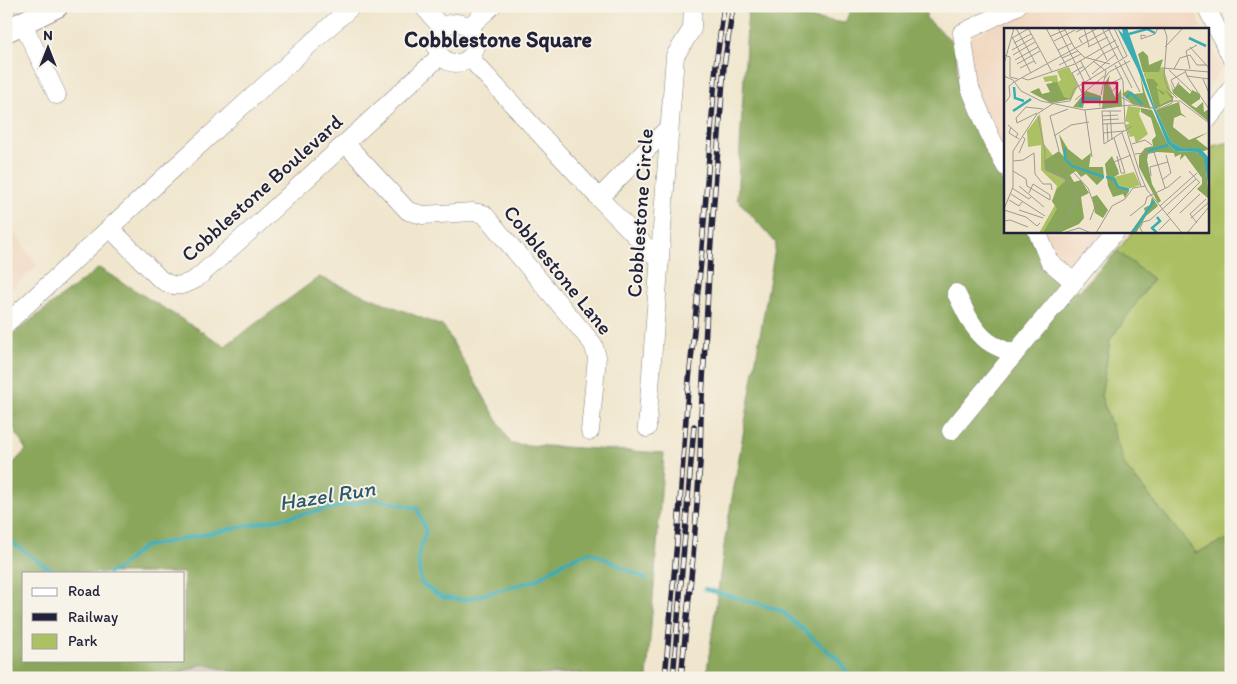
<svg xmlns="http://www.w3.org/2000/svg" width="1237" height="684" font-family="Itim,sans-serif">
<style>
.built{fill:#f1d5bd}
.industrial{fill:#cec1ba}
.green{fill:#acc064;stroke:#677150}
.forest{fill:#89a65a;stroke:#56644a;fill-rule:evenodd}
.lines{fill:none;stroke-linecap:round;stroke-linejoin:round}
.stream{stroke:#3aacb3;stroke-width:4}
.minor-casing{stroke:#898484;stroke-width:19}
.major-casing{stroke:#898484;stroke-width:24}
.minor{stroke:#fff;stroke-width:18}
.major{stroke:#fff;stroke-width:22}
.rail-casing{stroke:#22223b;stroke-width:5.5}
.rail{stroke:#f7f3e8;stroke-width:4;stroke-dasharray:11;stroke-linecap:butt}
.labels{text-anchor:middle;stroke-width:4;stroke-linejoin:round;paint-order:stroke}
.street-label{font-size:21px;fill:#22223b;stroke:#f7f3e8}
.neighbourhood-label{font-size:22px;font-weight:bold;fill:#22223b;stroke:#f7f3e8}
.water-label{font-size:22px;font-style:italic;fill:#2c596b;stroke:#f7f3e8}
.inset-river{fill:none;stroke:#3aacb3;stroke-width:2.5}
.inset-road{fill:none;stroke:#9e9893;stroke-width:1}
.view{fill:#c2185b;fill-opacity:0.15;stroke:#c2185b;stroke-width:2.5}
.inset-edge{fill:none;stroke:#22223b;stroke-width:2.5}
</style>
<rect width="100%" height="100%" fill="#f7f3e8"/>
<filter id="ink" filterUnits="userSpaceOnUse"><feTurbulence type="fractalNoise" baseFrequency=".02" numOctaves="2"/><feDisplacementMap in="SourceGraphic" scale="10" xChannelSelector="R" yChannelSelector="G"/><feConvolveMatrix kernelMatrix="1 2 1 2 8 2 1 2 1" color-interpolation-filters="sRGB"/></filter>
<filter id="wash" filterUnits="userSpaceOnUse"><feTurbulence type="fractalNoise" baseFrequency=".0096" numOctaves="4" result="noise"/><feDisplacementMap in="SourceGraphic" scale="20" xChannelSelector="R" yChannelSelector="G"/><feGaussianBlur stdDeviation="1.12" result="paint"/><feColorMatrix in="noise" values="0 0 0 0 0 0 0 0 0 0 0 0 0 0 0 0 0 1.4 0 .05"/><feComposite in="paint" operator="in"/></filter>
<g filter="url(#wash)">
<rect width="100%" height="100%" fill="#f0e6cd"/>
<!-- built -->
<g class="built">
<polygon points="6,6 31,6 6,18"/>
<polygon points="1035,6 1192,6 1203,29 1006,29 1006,190 983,146 959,90 955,44"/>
<polygon points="1208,40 1222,69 1208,88"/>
<polygon points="6,220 37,266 6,294"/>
<polygon points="1027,231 1102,231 1075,268 1052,265 1037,249"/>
</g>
<!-- industrial -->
<g class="industrial">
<polygon points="203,664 257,678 166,678"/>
<polygon points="581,673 581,678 453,678"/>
</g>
<!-- green -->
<polygon class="green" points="1231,142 1231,538 1196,553 1125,466 1101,396 1110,340 1153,279 1117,251 1133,231 1208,231 1208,147"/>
<!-- forest -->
<g class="forest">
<polygon points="852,6 926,6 926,18 955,44 959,90 983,146 1006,190 1006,231 1027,231 1037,249 1079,291 1117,251 1153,279 1110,340 1101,396 1125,466 1196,553 1231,538 1231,678 706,678 725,539 776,243 737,199 748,9 845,23"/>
<path d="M99,268L225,346L319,277L444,327L511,444L664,453L647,678H581V673L453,678H257L203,664L166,678H6V471L26,450L6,415V339ZM24,573H184V660H24Z"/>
</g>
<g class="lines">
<!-- stream -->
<g class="stream">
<polyline points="6,542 13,543 45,566 59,573"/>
<polyline points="109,573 118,569 143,547 376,499 417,508 426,531 418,556 421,583 441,597 464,600 536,580 566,561 591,552 646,579"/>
<polyline points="705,589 780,610 840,661 850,678"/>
</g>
</g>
</g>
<g filter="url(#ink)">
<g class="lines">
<defs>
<g id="minor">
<polyline points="423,6 442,28"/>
<polyline points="1206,6 1231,57"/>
<circle cx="456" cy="43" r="20"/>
<polyline points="23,24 57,95"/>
<polyline points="469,27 492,6"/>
<polyline points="470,58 599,198 660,261"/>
<polyline points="1208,119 1229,93 1231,88"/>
<polyline points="346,144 408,211 423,215 473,212 484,214 593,344 597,357 590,431"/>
<polyline points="1006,167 991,138 970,88 962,33 1017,6"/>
<polyline points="599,198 669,127"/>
<path d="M110,228L160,279C174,288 181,287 196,279L249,232L440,56"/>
<polyline points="1037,231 1049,261 1074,282"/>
<path d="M956,293C965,310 974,334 992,344C999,348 1007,351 1014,354"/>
<polyline points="6,324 172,170 352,6"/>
<polyline points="647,428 675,56 692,29 693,6"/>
<polyline points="951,431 1116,231"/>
</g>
<polyline id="major" points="6,31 57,6"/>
</defs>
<!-- minor casing -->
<use href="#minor" class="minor-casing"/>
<!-- major casing -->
<use href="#major" class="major-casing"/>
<!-- minor -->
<use href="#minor" class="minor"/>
<!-- major -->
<use href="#major" class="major"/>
<defs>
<g id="rail">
<polyline points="665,678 678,530 688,390 701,261 716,65 724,6"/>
<polyline points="673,678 694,426"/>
<polyline points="681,678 693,557 700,463 701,416 710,255 724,66 733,6"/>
</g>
</defs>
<!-- rail casing -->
<use href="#rail" class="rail-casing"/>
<!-- rail -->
<use href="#rail" class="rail"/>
</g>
</g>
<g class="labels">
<!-- street labels -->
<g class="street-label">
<text transform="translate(262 188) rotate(-42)" y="7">Cobblestone Boulevard</text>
<text transform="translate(640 213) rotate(-86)" y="7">Cobblestone Circle</text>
<text transform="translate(558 270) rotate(51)" y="7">Cobblestone Lane</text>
</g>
<!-- neighbourhood labels -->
<g class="neighbourhood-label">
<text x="498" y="47">Cobblestone Square</text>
</g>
<!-- water labels -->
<g class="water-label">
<text transform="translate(327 495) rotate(-9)" y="8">Hazel Run</text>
</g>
</g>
<!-- overview -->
<g transform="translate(1004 28)">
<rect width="205" height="205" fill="#f0e6cd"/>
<path d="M139,24L141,43L159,39L169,70L155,80L140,47ZM65,39L74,58L67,72L47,64L48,53L41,54L39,49L53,47L54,54L57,52L53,43ZM124,78L137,80L135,86L144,106L132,115L130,108L126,109L121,97L126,95L121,93ZM36,86L40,116L70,155L66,196L54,205H35L51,177L48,173L53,158L37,142V117L24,119L23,103ZM130,144L136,157L124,161L114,158L110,149Z" fill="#acc064"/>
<path d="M139,23L144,28L145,37L159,31L155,44H139L134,26ZM106,47L104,56L112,70L117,61L118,78L98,81L100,56ZM136,47L141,65L147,81L129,76L118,66L124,62L130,66L139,65ZM142,51H149L154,56L152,60L161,65L159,67L153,61L156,77L168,71L160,61L169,69V73L151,81ZM166,53L169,62L175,56L186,66L188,62L196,66V71L187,77L192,80L199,74L200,84L205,81V94L169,65ZM53,54L60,69L67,71L47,75L26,64L35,60L38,66L46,64L42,56ZM82,63L97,68L96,81L95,74L80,75L79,80L69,79ZM175,74L177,85L183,90L177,87L170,90L169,99L185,112L205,104L192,111L205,121L200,123L178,120L167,114L152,82ZM137,80L148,82L163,115L171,123L193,124L201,130L205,171L193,161L198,156V150L181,127L176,132L177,126L171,129L170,125L153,124L144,126L143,132L148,156L157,173L154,175L135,139V128L141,120L149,118L148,112L152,108L147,90L137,84ZM55,106L64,121L78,132L87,125L85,139H99L100,150L93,157L82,146L77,149L72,143L66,147L70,154L77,152L85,165L77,169L80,190L75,196L55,205H39L53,181L48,173L53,161L62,152L42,142L40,133L55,123L60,129ZM108,128L114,142L115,146L110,149L114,158L125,163L121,170L119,166L109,169L104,158L101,136ZM93,167L104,182L99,190L91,185L88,169ZM148,169L154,178L142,188L132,205H126L141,184L140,180L146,177Z" fill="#89a65a"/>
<path d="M113,0L119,6L118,0H123L150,78L167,114L178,120L197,121L205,130V162L200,130L193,124L171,123L163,115L133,40Z" fill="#3aacb3"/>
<path class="inset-river" d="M125,6L143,1L151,5M185,10L202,18M10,59L11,70L20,73M122,70L127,65L138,76M76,78L79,70L97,71M9,83L27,71M61,120V131L68,138L100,149M144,123L164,117M102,149L110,151L114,159L125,162M153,189L156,193L148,200L153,205M128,205L150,173"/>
<path class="inset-road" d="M12,0L32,36M24,0L48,44M42,0L63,39M54,0L81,55M60,0L70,19L80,29L106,36M87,0L103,32M98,0L114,32M104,0L119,30M160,0L163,9L160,49L164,61L173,70M72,4L80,0L85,18M47,8L61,2M142,8L137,7V11L151,6L154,0M8,9L27,45M8,10L24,1M50,13L71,2M10,15L27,6M78,15L75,10L94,0M84,19L104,9M161,19L179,0M186,19L205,40M8,22L29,10M54,22L68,15M0,27L6,29V49L14,51M9,27L31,14M58,30L74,23M11,32L34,19M76,32L87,52M120,32L136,64M89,33L102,43L97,67M115,34L128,60M0,36L10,0M13,36L36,23M55,37L77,26M111,37L119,53L121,97L136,146L143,162L178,205M16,40L30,33M159,40L205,44M170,41L176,30L186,27L193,37H203M186,41L182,23L193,17M165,42L187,63M181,42L183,48L205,51M88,46L112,26M73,47L99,26L115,18M0,48L9,52L17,63L37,73L80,82L127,77L155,81L168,75L169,68M183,48L205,81M18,50L24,52L71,36L112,12M101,50L105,44L126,33M199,51L205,65M10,54L108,0M175,54L171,61L167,52L181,44M108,63L105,56L118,50M78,65L68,45L80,38M105,67L113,58L111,53M117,69L131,77M71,72L100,48M167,73H176L205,95M2,74L6,68L5,58L10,54M81,82L88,129M106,83L108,112M117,83H98L100,116L128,98M34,88L41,124V142L60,150L73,168L64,189L49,205M98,88L114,87M98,92L115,91M13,95L12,90L22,79L39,81M13,95L33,85M98,96L120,95M103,96L104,114M4,97L14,106L12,109M7,99L5,105L15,111M99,105L120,103M118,105L137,158M50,108L67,97L85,94M110,110L121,145H117L113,128M128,116L141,112L148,117M55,123L46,88L64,81M150,124L161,160M15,125L21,111L18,108M131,126L151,124M9,133L19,132L30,125L31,146L39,156H47L48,162M110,134L127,127M9,143L22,151L23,158L46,172M185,143L196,155M70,145L84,160L91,179L86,192M147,148L146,139L164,134M158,152L167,145L162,127M15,158L40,179M8,160L25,171L27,169M25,165L29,156L46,167V172M7,166L41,188M5,172L15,178L18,174M156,178L193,145M0,181L9,159V123L33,86L50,75L66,73L70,61L123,28L110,0M0,182L22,189L33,198L36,195M15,182L39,190M176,185L196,166M163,187L196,154M126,188L141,176L143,169L164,159L177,148M187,190L205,174M0,193L6,192L24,199M193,195L186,186L202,171M155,202L166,191M59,205L75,200L87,205M92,205L108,178L121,171L129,160L141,158M139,205L136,200L139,194L146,192L192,151M183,205L205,179"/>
<path class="view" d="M79,55H113V74H79Z"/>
<rect width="205" height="205" class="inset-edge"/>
</g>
<!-- margin -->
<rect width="1237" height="684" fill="none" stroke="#f7f3e8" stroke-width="25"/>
<!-- legend -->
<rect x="22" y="572" width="162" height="90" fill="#f7f3e8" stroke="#a29fa3"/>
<rect x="32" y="588" width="25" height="8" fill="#ffffff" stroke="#a29fa3"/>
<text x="68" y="596" font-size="15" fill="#22223b">Road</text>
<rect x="32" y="613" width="25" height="8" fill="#22223b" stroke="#a29fa3"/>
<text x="68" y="622" font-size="15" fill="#22223b">Railway</text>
<rect x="32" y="634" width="25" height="15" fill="#acc064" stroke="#a29fa3"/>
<text x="68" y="646" font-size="15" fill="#22223b">Park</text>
<!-- north arrow -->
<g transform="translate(48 48)" stroke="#f7f3e8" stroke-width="4" paint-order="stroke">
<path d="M0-4L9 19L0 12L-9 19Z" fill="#22223b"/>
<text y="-8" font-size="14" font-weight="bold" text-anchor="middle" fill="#22223b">N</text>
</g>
</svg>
